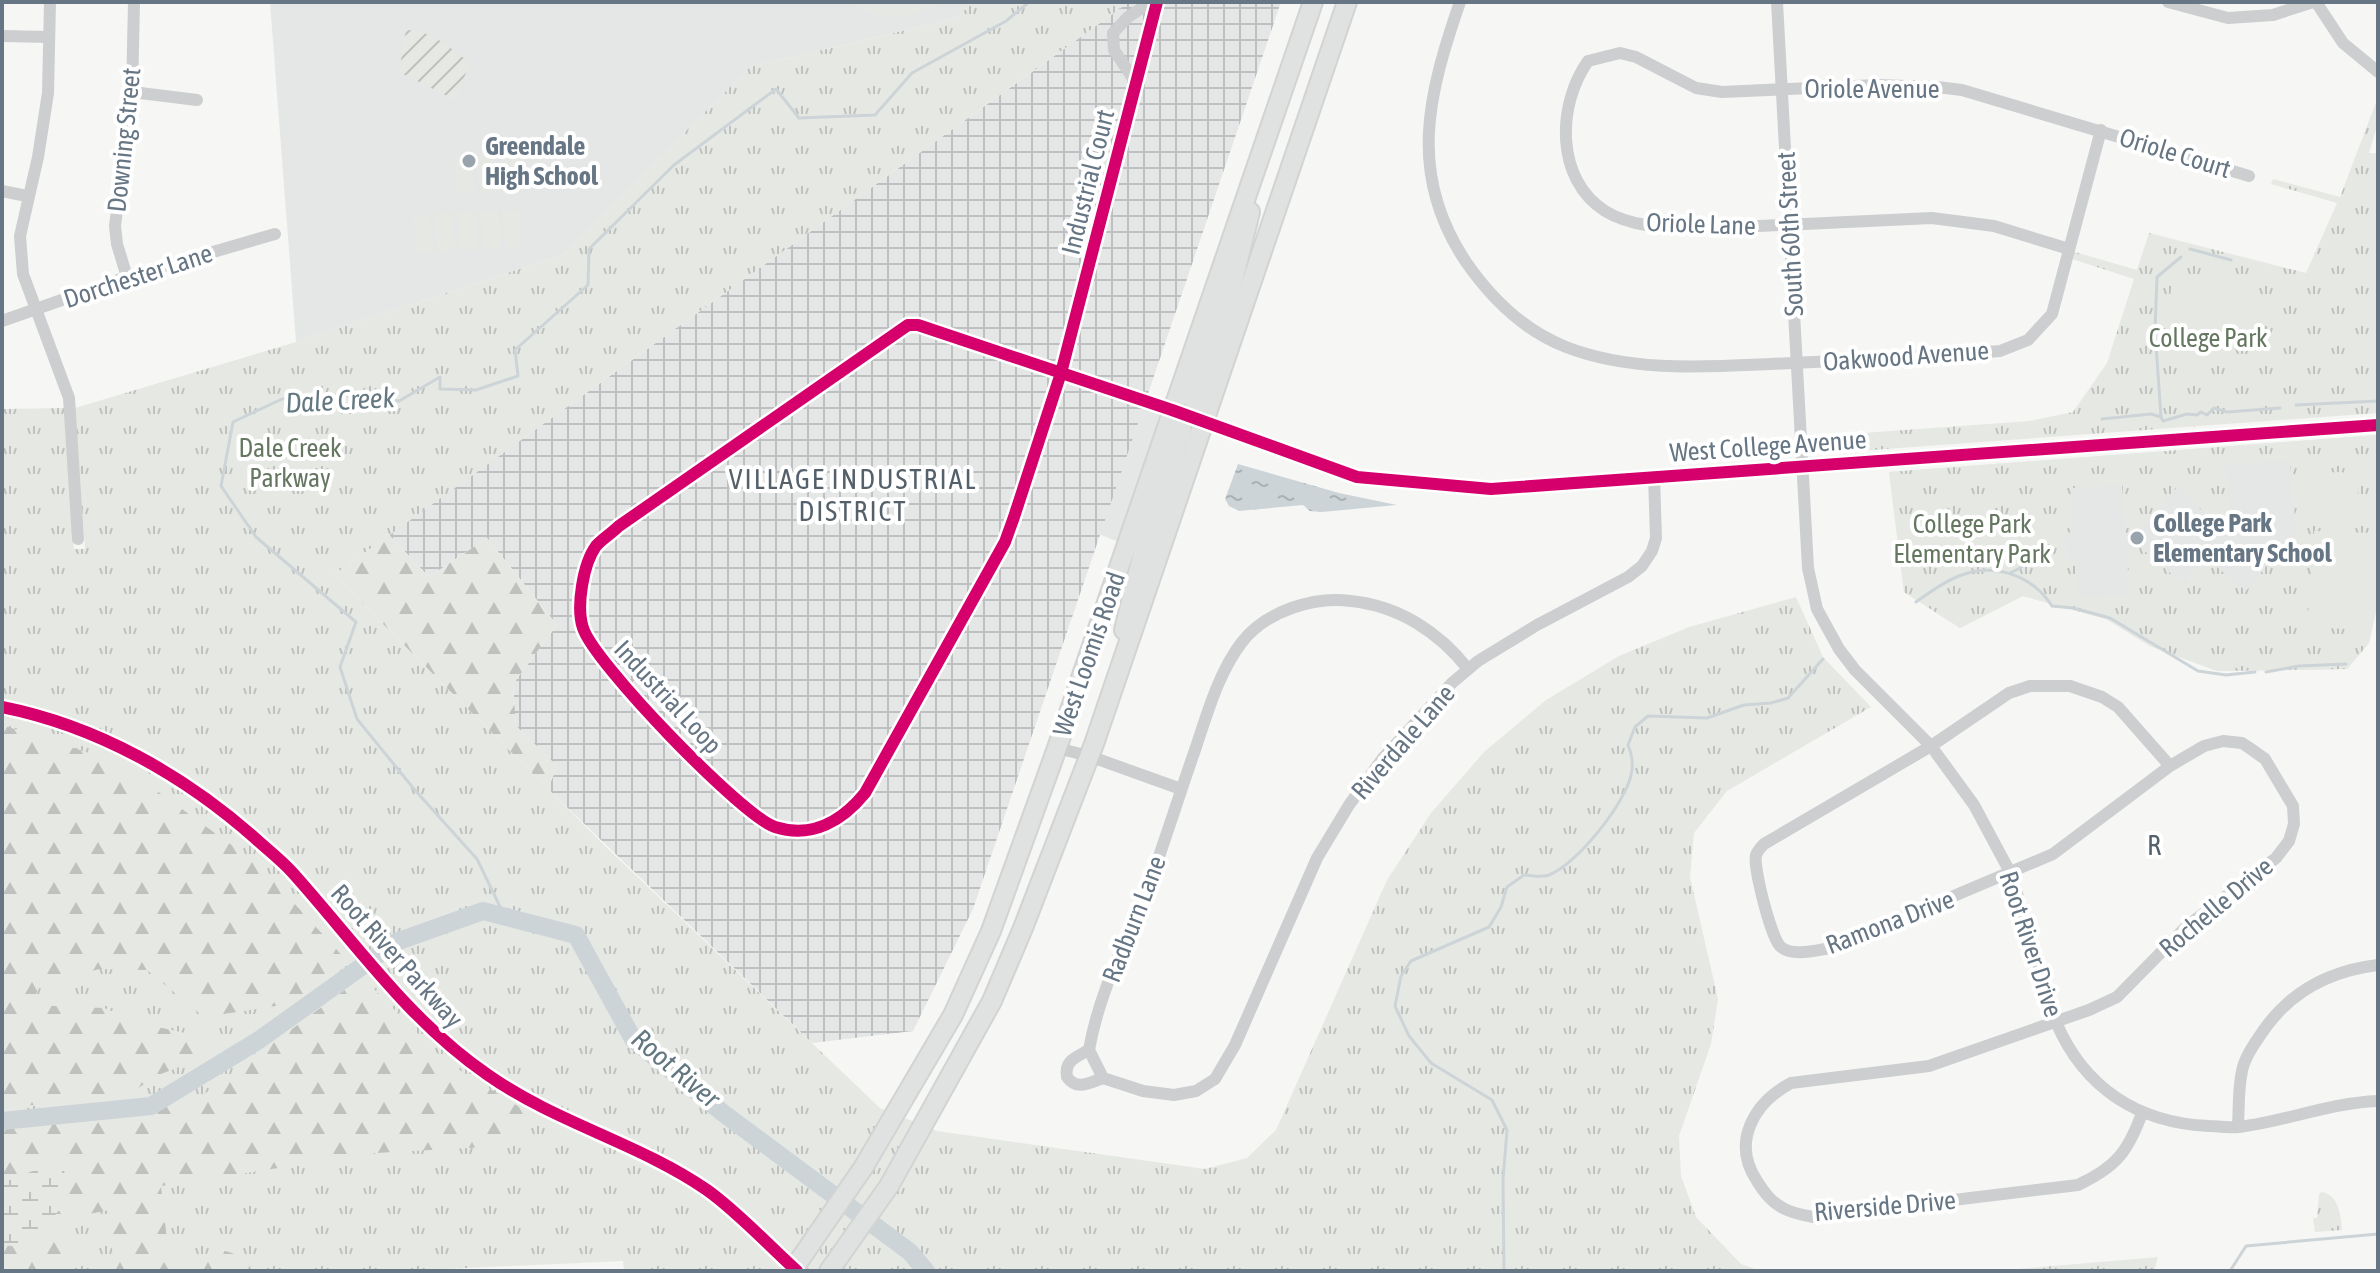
<svg xmlns="http://www.w3.org/2000/svg" width="2380" height="1273" font-family="'Asap Condensed',sans-serif">
<style>
.built{fill:#e5e6e6}
.industrial{fill:url(#industrial-grid)}
.grass{fill:url(#grass-tufts);fill-rule:evenodd}
.forest{fill:url(#forest-firs)}
.wetland{fill:url(#wetland-marsh)}
.garden{fill:url(#garden-furrows)}
.pitch{fill:#e6e9e3}
.water{fill:url(#water-ripples)}
.lines{fill:none;stroke-linecap:round;stroke-linejoin:round}
.stream{stroke:#cdd4d8;stroke-width:3}
.river{stroke:#cdd4d8;stroke-width:18}
.primary-casing{stroke:#d2d3d3;stroke-width:22}
.minor{stroke:#cccecf;stroke-width:12}
.tertiary{stroke:#cccecf;stroke-width:14}
.primary{stroke:#e0e1e1;stroke-width:18}
.cycleway-casing{stroke:#fff;stroke-width:17}
.cycleway{stroke:#d6006c;stroke-width:12}
.poi-dot{fill:#99a3ac;stroke:#fff;stroke-width:3}
.labels{text-anchor:middle;stroke-width:8;stroke-linejoin:round;paint-order:stroke}
.street-label{font-size:26px;fill:#677684;stroke:#fff}
.poi-label{font-size:26px;font-weight:bold;fill:#677684;stroke:#fff;text-anchor:start}
.park-label{font-size:26px;fill:#657761;stroke:#fff}
.water-label{font-size:28px;font-style:italic;fill:#637780;stroke:#fff}
.neighbourhood-label{font-size:28px;letter-spacing:2px;fill:#54606a;stroke:#fff}
</style>
<defs>
<pattern id="industrial-grid" width="8" height="8" patternUnits="userSpaceOnUse" patternTransform="scale(2)"><rect width="8" height="8" fill="#e5e6e6"/><path d="M0 4h8M4 0v8" fill="none" stroke="#bdbfc0"/></pattern>
<pattern id="grass-tufts" width="24" height="20" patternUnits="userSpaceOnUse" patternTransform="scale(2)"><rect width="24" height="20" fill="#e6e9e3"/><path d="M3 7l-1-3M5 7V3M7 7l1-3M15 17l-1-3M17 17v-4M19 17l1-3" fill="none" stroke="#bec1be"/></pattern>
<pattern id="forest-firs" width="22" height="20" patternUnits="userSpaceOnUse" patternTransform="scale(2)"><rect width="22" height="20" fill="#e6e9e3"/><path d="M5 1l3.5 6h-7zM16 11l3.5 6h-7z" fill="#bec1be"/></pattern>
<pattern id="wetland-marsh" width="20" height="14" patternUnits="userSpaceOnUse" patternTransform="scale(2)"><rect width="20" height="14" fill="#e6e9e3"/><path d="M1 5h8M5 5V1M11 12h8M15 12V8" fill="none" stroke="#bec1be"/></pattern>
<pattern id="garden-furrows" width="10" height="10" patternUnits="userSpaceOnUse" patternTransform="scale(2)"><rect width="10" height="10" fill="#e6e9e3"/><path d="M-1 1l2-2M0 10L10 0M9 11l2-2" fill="none" stroke="#bec1be"/></pattern>
<pattern id="water-ripples" width="26" height="14" patternUnits="userSpaceOnUse" patternTransform="scale(2)"><rect width="26" height="14" fill="#cdd4d8"/><path d="M2 4q2-2 4 0t4 0M15 11q2-2 4 0t4 0" fill="none" stroke="#aab1b5"/></pattern>
</defs>
<rect width="100%" height="100%" fill="#f6f6f5"/>
<!-- built -->
<g class="built">
<polygon points="270,2 973,2 957,18 750,67 562,255 296,342"/>
<polygon points="1061,373 1172,410 1126,545 1019,502"/>
<polygon points="2378,435 2378,602 2369,643 2347,669 2217,671 2150,646 2106,619 2023,596 1960,628 1904,592 1889,472"/>
</g>
<!-- industrial -->
<polygon class="industrial" points="1129,2 1281,2 973,909 913,1031 812,1043 548,789 557,766 516,726 513,684 557,625 487,538 429,577 389,535"/>
<!-- grass -->
<g class="grass">
<polygon points="973,2 1129,2 334,575 603,844 880,1108 937,1131 1205,1169 1247,1158 1276,1130 1387,880 1431,813 1484,752 1546,700 1619,656 1689,627 1796,597 1823,657 1871,707 1727,791 1694,833 1690,877 1718,999 1711,1044 1679,1136 1681,1176 1696,1217 1741,1264 1760,1271 624,1271 623,1261 401,1271 2,1271 2,409 64,408 74,549 85,549 75,408 296,342 562,255 750,67 957,18"/>
<polygon points="2378,97 2378,123 2369,153 2378,153 2378,413 1858,451 1815,453 1810,451 1807,437 2030,421 2073,412 2107,363 2134,279 2072,259 2075,252 2137,270 2149,233 2306,273 2337,203 2271,184 2273,179 2340,197"/>
<path d="M2378,435V602L2369,643L2347,669L2217,671L2150,646L2106,619L2023,596L1960,628L1904,592L1889,472ZM2290,461L2296,530L2246,591L2206,558L2183,584L2141,548L2127,549L2129,597L2078,598L2075,560L2066,559L2065,533L2073,532L2071,488L2122,485L2126,533L2139,531L2177,487L2232,539L2225,465Z"/>
<path d="M2322,1192C2339,1195 2341,1216 2342,1230L2315,1232L2313,1218H2317L2319,1194Z"/>
<polygon points="2158,1257 2154,1271 1995,1271"/>
</g>
<!-- forest -->
<g class="forest">
<polygon points="389,535 429,577 487,538 557,625 513,684 516,726 557,766 548,789 334,575"/>
<polygon points="2,725 117,762 259,865 349,963 321,986 282,1005 204,1017 147,970 99,969 39,987 32,1005 104,1008 140,1023 225,1042 213,1054 161,1074 125,1096 2,1108"/>
<polygon points="362,977 445,1061 529,1113 486,1147 376,1153 161,1186 169,1258 192,1259 220,1249 249,1259 251,1271 114,1271 109,1210 70,1218 63,1271 2,1271 2,1127 191,1104"/>
</g>
<!-- wetland -->
<polygon class="wetland" points="66,1158 60,1209 29,1248 2,1245 2,1183"/>
<!-- garden -->
<path class="garden" d="M406,30C433,31 449,47 470,63L455,100L399,72Z"/>
<!-- pitch -->
<g class="pitch">
<path d="M853,2L899,5L912,2H936C910,23 879,23 853,2Z"/>
<polygon points="517,154 519,191 502,192 500,155"/>
<polygon points="494,155 497,192 480,193 478,156"/>
<polygon points="472,157 474,193 457,194 455,158"/>
<polygon points="520,210 522,246 505,247 503,211"/>
<polygon points="498,211 500,247 483,248 481,212"/>
<polygon points="475,212 477,249 461,250 458,213"/>
<polygon points="453,213 455,250 438,251 436,214"/>
<polygon points="430,215 433,251 416,252 414,216"/>
<path d="M2173,275L2249,281C2256,288 2256,295 2255,305C2254,313 2254,322 2250,330C2242,347 2198,370 2179,368C2173,368 2166,363 2161,361Z"/>
<path d="M2342,472C2375,488 2355,534 2316,521L2307,507L2306,479L2314,473Z"/>
<polygon points="2314,531 2373,533 2368,630 2307,627"/>
</g>
<!-- water -->
<polygon class="water" points="1238,464 1339,493 1397,505 1322,512 1310,511 1303,505 1239,511 1229,506 1225,499"/>
<g class="lines">
<!-- stream -->
<g class="stream">
<polyline points="2190,249 2231,260"/>
<polyline points="2296,405 2378,401"/>
<polyline points="2161,417 2155,330 2157,277 2181,257"/>
<polyline points="2102,419 2151,414 2161,417 2163,421 2187,414 2197,415 2201,412 2207,415 2214,408 2227,412 2280,408"/>
<polyline points="2010,573 2020,568 2048,545"/>
<path d="M1916,602C1929,593 1943,582 1959,576C1994,562 2032,575 2052,606L2073,608L2110,618L2198,671L2226,675L2255,672"/>
<polyline points="2266,672 2299,666 2346,664"/>
<polyline points="505,917 477,859 414,789 357,719 340,667 356,622 256,537 221,486 233,422 282,399 347,395 399,401 440,377 440,389 476,390 518,376 515,350 588,285 589,249 674,165 776,89 799,118 875,115 912,73 1006,21 1029,2"/>
<path d="M1504,1271L1503,1180L1507,1130L1492,1100L1431,1063L1409,1036L1395,1006L1401,976L1411,961L1489,927L1501,907L1507,887L1524,875C1532,875 1541,878 1549,875C1576,865 1625,804 1631,775C1634,764 1632,755 1628,745L1635,727L1648,716L1707,718L1744,705L1771,703L1788,698L1823,659"/>
<polyline points="2230,1271 2246,1246 2378,1234"/>
</g>
<!-- river -->
<polyline class="river" points="2,1121 151,1106 259,1040 396,942 483,911 576,935 633,1039 723,1113 910,1252 926,1271"/>
<defs>
<g id="primary">
<polyline points="1205,421 1195,408 1194,400 1227,305 1250,212"/>
<polyline points="1124,630 1149,528 1182,430 1180,420 1172,410"/>
<polyline points="792,1271 863,1168 953,1015 991,931 1057,748 1313,2"/>
<polyline points="829,1271 889,1186 992,1001 1023,928 1094,744 1347,2"/>
</g>
</defs>
<!-- primary casing -->
<use href="#primary" class="primary-casing"/>
<!-- minor -->
<g class="minor">
<polyline points="50,2 48,93 38,157 20,236 23,274 69,398 78,539"/>
<path d="M1157,2L1061,373L1014,517L1005,542L865,793C843,820 813,839 775,827C742,816 594,663 583,628C575,606 582,572 593,552C606,529 638,513 659,498C703,467 748,436 793,404C831,378 868,347 908,325H918L1172,410"/>
<path d="M1460,2C1428,95 1407,174 1466,262C1491,298 1525,331 1566,347C1630,372 1703,367 1770,364C1847,361 1923,356 2000,351L2028,340L2052,314L2101,130"/>
<path d="M1777,2L1808,568L1817,609L1839,649L1855,670L1931,746L1974,805L2011,874L2056,1022C2084,1088 2138,1123 2209,1126C2219,1126 2230,1128 2239,1127C2287,1121 2329,1103 2378,1101"/>
<polyline points="2168,2 2228,18 2273,15 2313,2"/>
<polyline points="2316,2 2343,43 2378,72"/>
<polyline points="2,36 49,37"/>
<polyline points="1136,83 1114,50 1113,33 1128,17 1151,2"/>
<polyline points="132,92 197,100"/>
<polyline points="2,191 27,196"/>
<path d="M2069,249L1994,226L1932,218L1696,229C1666,228 1631,227 1605,211C1555,179 1557,105 1588,61L1620,53L1636,57L1696,88L1722,92L1877,85L1937,87L1962,90L2249,176"/>
<polyline points="127,277 117,244 115,226 132,92 134,2"/>
<polyline points="2,321 127,277 275,234"/>
<path d="M2,707C97,726 184,775 256,839C268,850 281,860 292,872C355,942 409,1021 488,1075C556,1123 639,1143 707,1190C738,1212 768,1245 797,1271"/>
<polyline points="1057,748 1089,756 1181,789"/>
<polyline points="1089,1050 1103,1078 1143,1091 1174,1095 1196,1091 1215,1079 1235,1045 1317,858 1349,805 1383,758 1452,683 1478,661 1537,625 1628,577 1642,566 1652,551 1656,538 1654,476"/>
<path d="M1089,1050C1100,986 1133,928 1155,868C1169,828 1182,787 1196,747C1208,711 1219,672 1242,642C1266,611 1314,596 1351,601C1399,606 1439,632 1468,669"/>
<path d="M1089,1050C1077,1057 1064,1060 1067,1077C1077,1091 1089,1083 1103,1078"/>
<path d="M2142,1113C2128,1152 2116,1167 2078,1185L1813,1217C1803,1215 1791,1213 1783,1208C1771,1202 1764,1192 1757,1181C1731,1142 1754,1103 1791,1083L1929,1066L2089,1010L2117,997L2187,926L2276,858L2289,841L2294,824L2293,806L2265,759L2251,749L2242,743L2223,741L2204,746L2170,766L2053,854L1831,948C1817,950 1793,957 1781,947C1771,939 1753,866 1756,855C1758,850 1761,847 1764,844L1931,746L2009,693L2030,686H2070L2102,697L2118,707L2170,766"/>
<path d="M2238,1127C2239,1109 2238,1089 2242,1071C2244,1059 2252,1047 2259,1037C2287,993 2327,971 2378,965"/>
</g>
<!-- tertiary -->
<polyline class="tertiary" points="1195,418 1357,477 1491,489 2378,425"/>
<!-- primary -->
<use href="#primary" class="primary"/>
<defs>
<g id="cycleway">
<path d="M1157,2L1061,373L1014,517L1005,542L865,793C843,820 813,839 775,827C742,816 594,663 583,628C576,607 583,564 596,546C602,539 612,533 619,526L908,325H918L1172,410L1357,477L1491,489L2378,425"/>
<path d="M2,707C97,726 184,775 256,839C268,850 281,860 292,872C355,942 409,1021 488,1075C556,1123 639,1143 707,1190C738,1212 768,1245 797,1271"/>
</g>
</defs>
<!-- cycleway casing -->
<use href="#cycleway" class="cycleway-casing"/>
<!-- cycleway -->
<use href="#cycleway" class="cycleway"/>
</g>
<!-- markers -->
<g class="poi-dot">
<circle cx="469" cy="161" r="8"/>
<circle cx="2137" cy="538" r="8"/>
</g>
<g class="labels">
<!-- street labels -->
<g class="street-label">
<text x="1872" y="98">Oriole Avenue</text>
<text transform="translate(124 140) rotate(-84)" y="9">Downing Street</text>
<text transform="translate(2175 153) rotate(17)" y="9">Oriole Court</text>
<text transform="translate(1088 182) rotate(-76)" y="9">Industrial Court</text>
<text transform="translate(1701 224) rotate(2)" y="9">Oriole Lane</text>
<text transform="translate(1790 234) rotate(-93)" y="9">South 60th Street</text>
<text transform="translate(138 276) rotate(-18)" y="9">Dorchester Lane</text>
<text transform="translate(1906 356) rotate(-4)" y="9">Oakwood Avenue</text>
<text transform="translate(1768 446) rotate(-4)" y="9">West College Avenue</text>
<text transform="translate(1089 654) rotate(-71)" y="9">West Loomis Road</text>
<text transform="translate(668 697) rotate(47)" y="9">Industrial Loop</text>
<text transform="translate(1403 742) rotate(-49)" y="9">Riverdale Lane</text>
<text transform="translate(2216 907) rotate(-40)" y="9">Rochelle Drive</text>
<text transform="translate(1134 919) rotate(-69)" y="9">Radburn Lane</text>
<text transform="translate(1890 922) rotate(-21)" y="9">Ramona Drive</text>
<text transform="translate(2031 944) rotate(72)" y="9">Root River Drive</text>
<text transform="translate(397 956) rotate(48)" y="9">Root River Parkway</text>
<text transform="translate(1885 1206) rotate(-5)" y="9">Riverside Drive</text>
</g>
<!-- poi labels -->
<g class="poi-label">
<text x="485" y="155">Greendale<tspan x="485" dy="30">High School</tspan></text>
<text x="2153" y="532">College Park<tspan x="2153" dy="30">Elementary School</tspan></text>
</g>
<!-- park labels -->
<g class="park-label">
<text x="2208" y="347">College Park</text>
<text x="290" y="457">Dale Creek<tspan x="290" dy="30">Parkway</tspan></text>
<text x="1972" y="533">College Park<tspan x="1972" dy="30">Elementary Park</tspan></text>
</g>
<!-- water labels -->
<g class="water-label">
<text transform="translate(340 400) rotate(-3)" y="10">Dale Creek</text>
<text transform="translate(676 1068) rotate(40)" y="10">Root River</text>
</g>
<!-- neighbourhood labels -->
<g class="neighbourhood-label">
<text x="853" y="489">VILLAGE INDUSTRIAL<tspan x="853" dy="32">DISTRICT</tspan></text>
<text x="2155" y="855">R</text>
</g>
</g>
<!-- border -->
<rect width="2380" height="1273" fill="none" stroke="#677684" stroke-width="8"/>
</svg>
